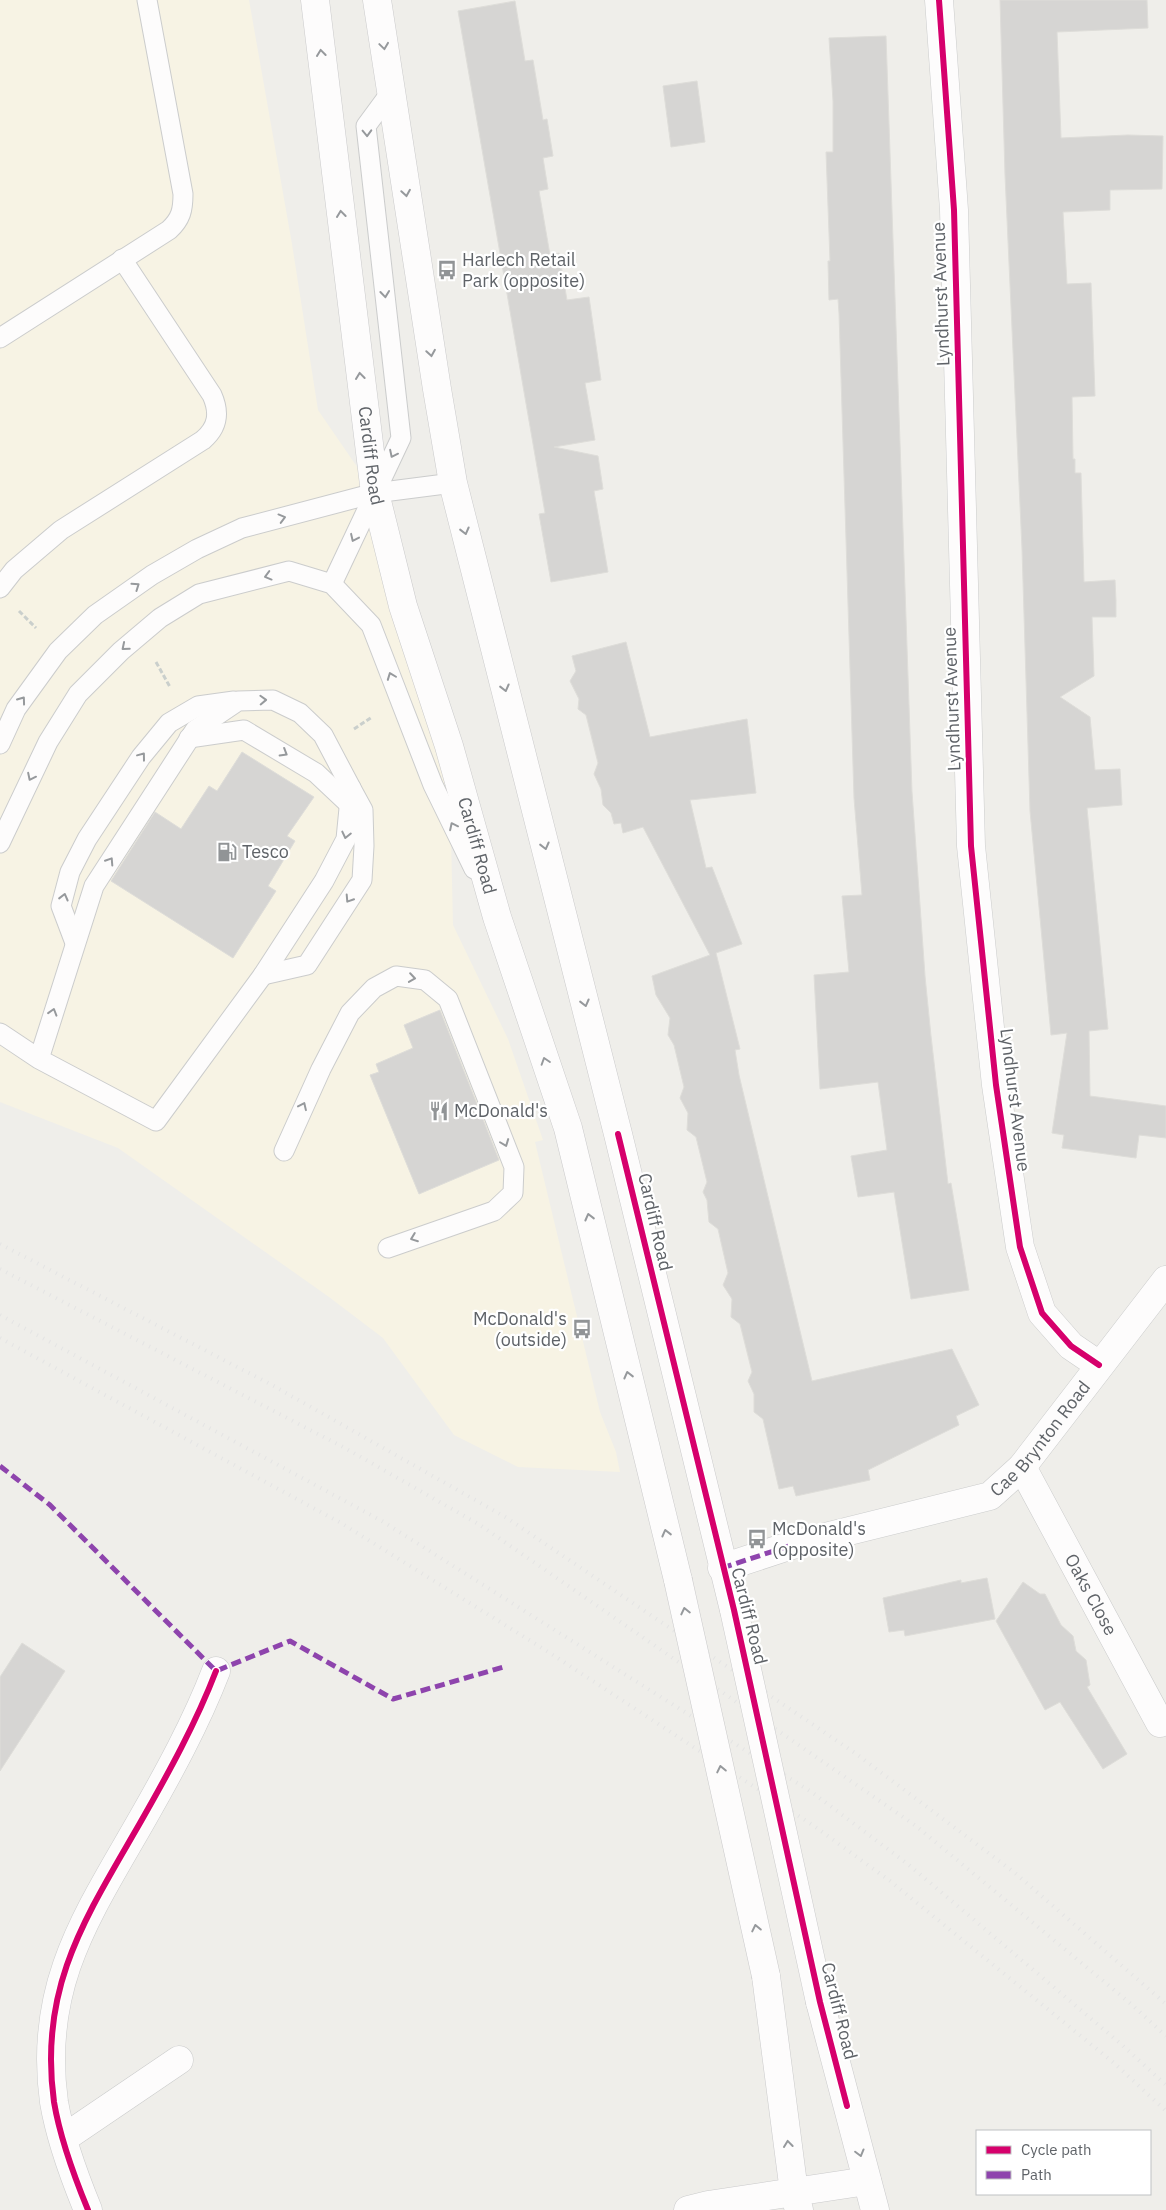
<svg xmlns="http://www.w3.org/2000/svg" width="1166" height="2210" font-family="'IBM Plex Sans',sans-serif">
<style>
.commercial{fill:#f7f3e4}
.building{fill:#d6d5d3;stroke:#deddd9}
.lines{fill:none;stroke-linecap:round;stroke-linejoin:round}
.lane-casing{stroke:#cbcccc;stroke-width:21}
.street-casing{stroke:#cbcccc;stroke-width:29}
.secondary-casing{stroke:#cacacb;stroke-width:29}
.path{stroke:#cacfcc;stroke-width:3;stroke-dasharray:5 2.5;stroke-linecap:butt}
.lane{stroke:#fdfcfc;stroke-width:19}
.street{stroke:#fdfcfc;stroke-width:28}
.secondary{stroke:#fdfcfc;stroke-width:28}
.rail{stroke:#e4e4e4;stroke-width:4;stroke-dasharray:1 6;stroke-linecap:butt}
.secondary-bridge-casing{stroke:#cacacb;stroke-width:29;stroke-linecap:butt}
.secondary-bridge{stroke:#fdfcfc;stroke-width:28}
.quiet{stroke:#8e44ad;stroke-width:5;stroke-dasharray:10 5;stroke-linecap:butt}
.cycleway-casing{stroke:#fff;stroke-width:9}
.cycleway{stroke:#d6006c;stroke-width:6}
.oneway{stroke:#96999c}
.labels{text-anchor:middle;stroke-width:4.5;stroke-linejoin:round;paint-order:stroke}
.poi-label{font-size:18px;fill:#5f6368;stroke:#fff;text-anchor:start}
.street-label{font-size:18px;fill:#5f6368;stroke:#fff}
</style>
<rect width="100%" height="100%" fill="#efeeea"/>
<!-- commercial -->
<polygon class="commercial" points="0,0 249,0 292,244 318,410 375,493 449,746 453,925 508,1039 543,1140 535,1142 600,1412 616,1452 620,1472 518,1467 454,1435 383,1338 329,1297 118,1148 0,1102"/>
<!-- building -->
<g class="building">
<polygon points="1000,0 1147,0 1148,28 1057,32 1061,138 1128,135 1163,136 1162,189 1110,190 1110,210 1063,212 1067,284 1091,283 1095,396 1072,397 1073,459 1075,459 1075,473 1081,473 1084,582 1115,580 1116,601 1116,617 1092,617 1094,676 1060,697 1090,717 1095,770 1120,769 1122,805 1087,808 1108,1029 1089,1031 1090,1096 1166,1106 1166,1138 1139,1135 1136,1158 1062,1148 1064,1135 1052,1133 1067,1033 1051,1035 1030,811 1022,549 1005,175"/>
<polygon points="515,1 525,61 533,60 543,120 547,119 553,156 543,158 548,189 539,191 550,255 559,253 567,300 589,297 601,380 585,383 595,440 554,447 598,456 603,489 594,491 608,572 551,582 539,514 545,513 458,11"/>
<polygon points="886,36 912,792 925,976 931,1036 948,1184 951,1183 969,1290 911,1299 894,1192 858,1197 851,1156 887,1150 878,1082 820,1089 814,975 849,972 842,896 862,895 854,798 839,313 838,299 829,300 828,261 830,261 826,152 833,152 833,101 829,38"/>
<polygon points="697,81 705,142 671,147 663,86"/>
<polygon points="626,642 650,737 747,719 756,793 690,800 706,868 712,867 742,944 716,953 740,1049 735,1050 739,1075 812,1381 952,1349 979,1405 956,1416 959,1425 868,1470 870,1480 796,1496 793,1486 779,1489 763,1419 754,1412 754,1394 748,1381 752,1372 740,1324 731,1317 732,1299 723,1285 728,1273 718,1229 709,1222 707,1200 703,1192 707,1182 696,1137 687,1130 688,1113 680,1098 684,1087 674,1045 668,1035 670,1018 656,995 652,976 710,955 643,827 623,833 621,823 614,824 611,813 603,805 601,789 594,774 598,763 586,715 578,709 579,699 570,681 576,671 572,656"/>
<polygon points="242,752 314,797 287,836 295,841 268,886 276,891 233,958 111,881 155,812 181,829 209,786 217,791"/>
<polygon points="440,1010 499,1160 419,1194 370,1075 379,1072 376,1064 413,1048 404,1025"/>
<polygon points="987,1578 995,1619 905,1636 904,1630 889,1632 883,1598 961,1580 961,1583"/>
<polygon points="1023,1582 1040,1594 1045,1594 1061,1625 1073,1636 1076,1651 1086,1660 1090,1685 1087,1687 1127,1754 1103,1769 1060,1702 1045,1710 996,1621"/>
<polygon points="22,1643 65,1671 0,1771 0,1677"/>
</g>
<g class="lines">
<defs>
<g id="lane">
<path d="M0,338L169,230C181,219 183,210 183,194L147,0"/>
<polyline points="332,584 401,438 366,126 391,92"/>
<path d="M0,588L14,570L61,530L203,440C218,427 220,413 212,395L122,259"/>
<polyline points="189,738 244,730 316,773 350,805"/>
<polyline points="0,744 16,709 58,651 95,615 152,575 197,549 242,528 375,493 453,483"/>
<polyline points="0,843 48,742 78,694 121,651 160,618 199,594 289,571 332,584 371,625 433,785 474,869"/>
<polyline points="75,943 61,906 70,872 87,839 141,757 169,723 198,706 234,701"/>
<polyline points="263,975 307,965 362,880 364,846 363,810 351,788"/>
<polyline points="0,1033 39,1059 156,1121 263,975 324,881 346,839 351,788 323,735 300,713 273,700 238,701 195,730 94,886 39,1059"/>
<polyline points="284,1151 321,1069 350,1013 374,988 396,976 425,980 448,999 514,1167 513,1193 494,1211 388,1248"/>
</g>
<g id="street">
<polyline points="939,0 954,210 971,846 996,1085 1020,1247 1042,1313 1071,1346 1099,1365"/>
<path id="s1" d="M1022,1467L1160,1723"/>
<path id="s2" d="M722,1568L789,1546L990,1496L1022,1467L1166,1280"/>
<polyline points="64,2138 179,2060"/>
<path d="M88,2210C74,2176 60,2138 54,2102C38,1987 86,1917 140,1823C168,1774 196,1723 216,1671"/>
</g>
<g id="secondary">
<path id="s3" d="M315,0L375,493L403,606L449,746L497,917L568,1128L678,1580"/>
<polyline points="377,0 437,389 453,483 618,1134 734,1610"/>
<polyline points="766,1976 794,2192 799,2210"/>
<polyline points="820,2002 875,2210"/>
<polyline points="688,2210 708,2205 867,2181"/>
</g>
</defs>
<!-- lane casing -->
<use href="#lane" class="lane-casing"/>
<!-- street casing -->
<use href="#street" class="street-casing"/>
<!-- secondary casing -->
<use href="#secondary" class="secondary-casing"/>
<!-- path -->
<g class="path">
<polyline points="19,611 36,628"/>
<polyline points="156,662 170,687"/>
<polyline points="354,729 372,717"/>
</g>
<!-- lane -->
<use href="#lane" class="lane"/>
<!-- street -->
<use href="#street" class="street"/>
<!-- secondary -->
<use href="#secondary" class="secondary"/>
<!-- rail -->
<g class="rail">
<polyline points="0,1244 272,1385 507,1518 855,1753 1015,1873 1166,2004"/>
<polyline points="0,1269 345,1448 480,1525 916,1826 1131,2004 1166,2036"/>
<polyline points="0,1315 382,1521 813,1793 909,1865 1121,2044 1166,2085"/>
<polyline points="0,1338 341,1523 550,1653 814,1826 890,1881 1114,2063 1166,2111"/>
</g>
<defs>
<g id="secondary-bridge">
<polyline points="678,1580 766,1976"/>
<polyline points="734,1610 820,2002"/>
</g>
</defs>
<!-- secondary-bridge casing -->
<use href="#secondary-bridge" class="secondary-bridge-casing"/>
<!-- secondary-bridge -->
<use href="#secondary-bridge" class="secondary-bridge"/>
<!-- quiet -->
<g class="quiet">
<polyline points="0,1466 50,1505 216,1671 290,1641 393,1699 507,1666"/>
<polyline points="722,1568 789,1546"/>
</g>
<defs>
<g id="cycleway">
<polyline points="939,0 954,210 971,846 996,1085 1020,1247 1042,1313 1071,1346 1099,1365"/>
<polyline points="618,1134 734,1610 820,2002 847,2106"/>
<path d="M88,2210C74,2176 60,2138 54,2102C38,1987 86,1917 140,1823C168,1774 196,1723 216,1671"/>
</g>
</defs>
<!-- cycleway casing -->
<use href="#cycleway" class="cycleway-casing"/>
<!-- cycleway -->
<use href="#cycleway" class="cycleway"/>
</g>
<!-- one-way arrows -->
<defs><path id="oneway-chevron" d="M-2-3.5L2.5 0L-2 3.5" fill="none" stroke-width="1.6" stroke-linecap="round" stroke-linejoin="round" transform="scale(1.25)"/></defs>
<g class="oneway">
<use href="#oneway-chevron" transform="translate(384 46) rotate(82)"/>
<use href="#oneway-chevron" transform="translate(321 53) rotate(-97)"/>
<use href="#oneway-chevron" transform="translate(367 133) rotate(88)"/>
<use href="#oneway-chevron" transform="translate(406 193) rotate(81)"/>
<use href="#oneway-chevron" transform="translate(341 214) rotate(-97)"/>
<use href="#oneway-chevron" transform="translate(385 294) rotate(84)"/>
<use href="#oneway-chevron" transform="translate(431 353) rotate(81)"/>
<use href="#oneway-chevron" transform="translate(360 376) rotate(-97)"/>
<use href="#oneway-chevron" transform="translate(393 454) rotate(116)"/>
<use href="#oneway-chevron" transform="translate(282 518) rotate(-15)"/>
<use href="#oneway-chevron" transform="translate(465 531) rotate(76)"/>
<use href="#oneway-chevron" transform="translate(354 538) rotate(115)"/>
<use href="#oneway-chevron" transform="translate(268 576) rotate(165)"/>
<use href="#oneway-chevron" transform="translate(136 586) rotate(-35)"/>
<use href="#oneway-chevron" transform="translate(125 647) rotate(140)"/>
<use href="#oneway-chevron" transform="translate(391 676) rotate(-111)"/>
<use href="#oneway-chevron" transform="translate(505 688) rotate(76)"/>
<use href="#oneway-chevron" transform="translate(22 700) rotate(-54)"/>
<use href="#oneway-chevron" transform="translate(263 700) rotate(-2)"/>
<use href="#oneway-chevron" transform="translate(284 753) rotate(31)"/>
<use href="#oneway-chevron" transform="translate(142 756) rotate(-53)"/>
<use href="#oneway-chevron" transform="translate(31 777) rotate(116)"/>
<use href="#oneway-chevron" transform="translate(453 826) rotate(-116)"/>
<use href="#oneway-chevron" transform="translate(346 835) rotate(103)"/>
<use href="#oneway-chevron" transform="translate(545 846) rotate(76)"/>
<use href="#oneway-chevron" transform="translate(110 861) rotate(-57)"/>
<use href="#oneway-chevron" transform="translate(64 897) rotate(-76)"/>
<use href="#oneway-chevron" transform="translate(349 899) rotate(123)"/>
<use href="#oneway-chevron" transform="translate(412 978) rotate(8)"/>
<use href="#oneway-chevron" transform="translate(585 1003) rotate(76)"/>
<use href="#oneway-chevron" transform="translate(53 1012) rotate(-73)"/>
<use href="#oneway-chevron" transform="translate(545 1061) rotate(-108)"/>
<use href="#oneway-chevron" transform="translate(303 1106) rotate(-65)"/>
<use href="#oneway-chevron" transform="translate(505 1143) rotate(69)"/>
<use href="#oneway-chevron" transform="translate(589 1217) rotate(-104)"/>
<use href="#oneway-chevron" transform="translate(414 1238) rotate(159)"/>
<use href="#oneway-chevron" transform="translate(628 1375) rotate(-104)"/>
<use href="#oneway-chevron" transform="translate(666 1533) rotate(-104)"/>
<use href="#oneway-chevron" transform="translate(685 1611) rotate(-103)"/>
<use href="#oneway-chevron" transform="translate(721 1769) rotate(-102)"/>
<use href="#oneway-chevron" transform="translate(756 1928) rotate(-102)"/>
<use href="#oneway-chevron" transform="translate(788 2144) rotate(-97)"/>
<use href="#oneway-chevron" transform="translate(860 2153) rotate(75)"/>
</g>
<!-- icons -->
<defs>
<symbol id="bus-bare" viewBox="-9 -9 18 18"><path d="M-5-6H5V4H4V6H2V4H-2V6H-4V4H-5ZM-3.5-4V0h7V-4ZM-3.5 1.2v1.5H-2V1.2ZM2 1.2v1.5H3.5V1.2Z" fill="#919496" stroke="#fff" stroke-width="2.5" paint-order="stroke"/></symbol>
<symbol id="fuel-bare" viewBox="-9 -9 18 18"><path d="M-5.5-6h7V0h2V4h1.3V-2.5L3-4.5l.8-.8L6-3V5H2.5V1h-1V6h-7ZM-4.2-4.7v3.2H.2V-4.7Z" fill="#919496" stroke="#fff" stroke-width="2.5" paint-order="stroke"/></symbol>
<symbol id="restaurant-bare" viewBox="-9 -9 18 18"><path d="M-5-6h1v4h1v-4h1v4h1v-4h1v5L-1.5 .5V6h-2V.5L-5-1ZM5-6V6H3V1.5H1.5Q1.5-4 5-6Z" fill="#919496" stroke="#fff" stroke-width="2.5" paint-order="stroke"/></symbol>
</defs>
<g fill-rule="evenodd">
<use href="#bus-bare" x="433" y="256" width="28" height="28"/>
<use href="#fuel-bare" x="213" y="838" width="28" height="28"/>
<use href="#restaurant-bare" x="425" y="1097" width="28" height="28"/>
<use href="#bus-bare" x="568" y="1315" width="28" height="28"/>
<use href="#bus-bare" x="743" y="1525" width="28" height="28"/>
</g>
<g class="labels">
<!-- poi labels -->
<g class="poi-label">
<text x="462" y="266">Harlech Retail<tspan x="462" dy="21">Park (opposite)</tspan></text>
<text x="242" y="858">Tesco</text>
<text x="454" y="1117">McDonald's</text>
<text x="567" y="1325" text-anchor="end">McDonald's<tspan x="567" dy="21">(outside)</tspan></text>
<text x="772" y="1535">McDonald's<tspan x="772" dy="21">(opposite)</tspan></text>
</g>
<!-- street labels -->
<g class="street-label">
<text transform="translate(941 294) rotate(-92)" y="6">Lyndhurst Avenue</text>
<text dy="6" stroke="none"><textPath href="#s3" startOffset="459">Cardiff Road</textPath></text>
<text transform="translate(952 699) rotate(-92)" y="6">Lyndhurst Avenue</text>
<text dy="6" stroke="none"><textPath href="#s3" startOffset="864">Cardiff Road</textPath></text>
<text transform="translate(1015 1100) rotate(83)" y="6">Lyndhurst Avenue</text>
<text transform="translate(655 1222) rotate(77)" y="6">Cardiff Road</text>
<text dy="6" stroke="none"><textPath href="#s2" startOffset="354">Cae Brynton Road</textPath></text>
<text dy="6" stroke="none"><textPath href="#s1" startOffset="145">Oaks Close</textPath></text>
<text transform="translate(749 1616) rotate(76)" y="6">Cardiff Road</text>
<text transform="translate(839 2011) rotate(76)" y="6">Cardiff Road</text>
</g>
</g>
<!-- legend -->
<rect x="976" y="2130" width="175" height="65" fill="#ffffff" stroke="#bfc1c3"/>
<rect x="986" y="2146" width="25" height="8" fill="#d6006c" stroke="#bfc1c3"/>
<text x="1021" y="2155" font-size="15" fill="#5f6368">Cycle path</text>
<rect x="986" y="2171" width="25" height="8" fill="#8e44ad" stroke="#bfc1c3"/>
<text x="1021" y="2180" font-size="15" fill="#5f6368">Path</text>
</svg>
